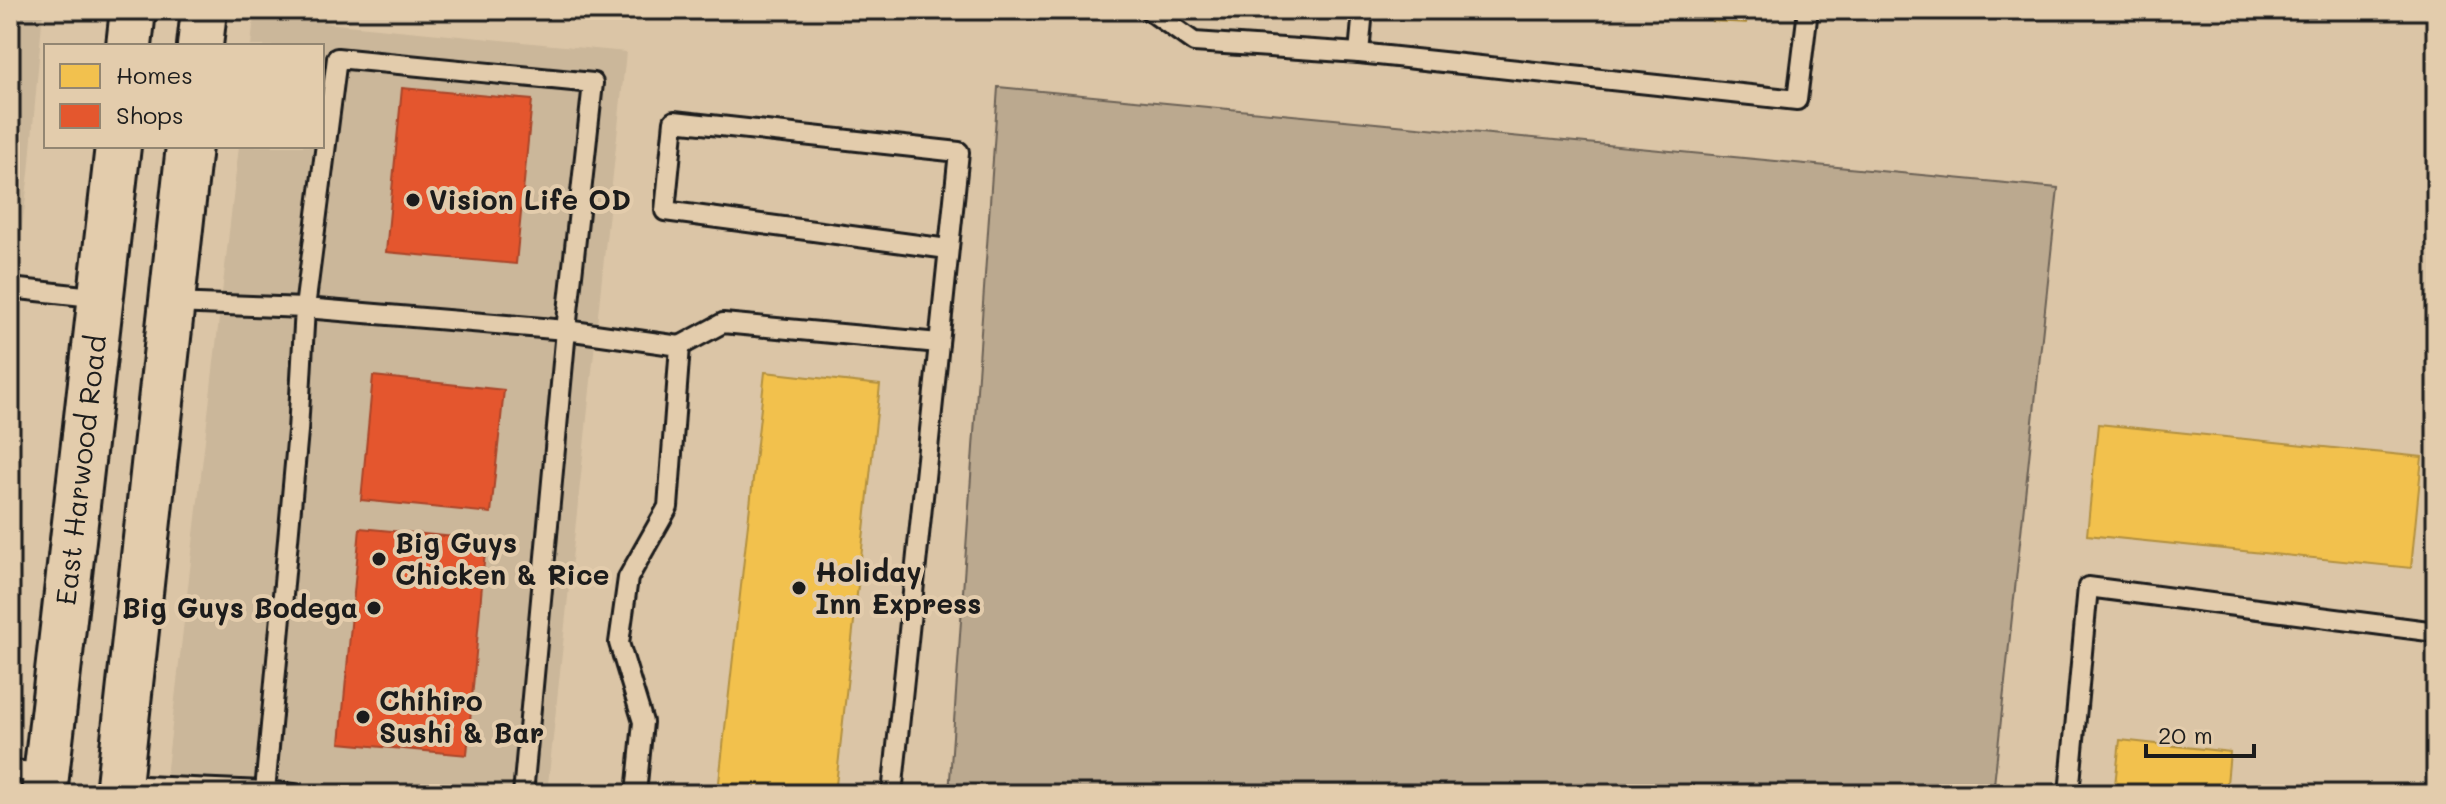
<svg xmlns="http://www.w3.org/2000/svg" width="2446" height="804" font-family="Mali,sans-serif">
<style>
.built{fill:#cbb79a}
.green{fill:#bba98f;stroke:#6c6256;stroke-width:2}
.homes{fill:#f2c14e;stroke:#b2903f;stroke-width:2}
.shops{fill:#e4572e;stroke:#a84529;stroke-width:2}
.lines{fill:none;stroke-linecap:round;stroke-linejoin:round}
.lane-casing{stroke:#1c1c1c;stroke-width:24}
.secondary-casing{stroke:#1c1c1c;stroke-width:50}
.lane{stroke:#e3ccac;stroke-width:18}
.secondary{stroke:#e3ccac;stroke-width:44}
.poi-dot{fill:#1c1c1c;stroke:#e3ccac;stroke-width:3}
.labels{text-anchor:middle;stroke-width:8;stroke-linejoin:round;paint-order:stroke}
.poi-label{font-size:28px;font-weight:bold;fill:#1c1c1c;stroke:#e3ccac;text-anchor:start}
.street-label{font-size:28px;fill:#1c1c1c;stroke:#e3ccac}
</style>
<rect width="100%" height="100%" fill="#dbc5a6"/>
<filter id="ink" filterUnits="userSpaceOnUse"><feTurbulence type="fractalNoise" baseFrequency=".0125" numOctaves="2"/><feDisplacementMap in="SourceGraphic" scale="16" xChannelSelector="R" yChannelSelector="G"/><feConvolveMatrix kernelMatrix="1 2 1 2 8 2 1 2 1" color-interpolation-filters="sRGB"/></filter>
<g filter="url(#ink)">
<!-- built -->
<g class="built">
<polygon points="10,10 43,10 29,173 10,322"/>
<polygon points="254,16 626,52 547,794 164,794 239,146 322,146 322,46 251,46"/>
</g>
<!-- green -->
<polygon class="green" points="998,87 2058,188 1993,794 949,794"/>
<!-- homes -->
<g class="homes">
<polygon points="1220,10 1294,10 1294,17"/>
<polygon points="1715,10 1747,10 1746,23 1713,21"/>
<polygon points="765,372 880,385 835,794 748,794 718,791"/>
<polygon points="2098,424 2422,457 2411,568 2087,535"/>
<polygon points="2120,740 2230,752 2226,794 2114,794"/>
<polygon points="2284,787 2355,794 2284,794"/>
</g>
<!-- shops -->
<g class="shops">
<polygon points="402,88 532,100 516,264 386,252"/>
<polygon points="373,376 504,390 491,513 361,500"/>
<polygon points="360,528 486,540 467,755 340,743"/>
</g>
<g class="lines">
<defs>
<g id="lane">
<polyline points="1149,10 1194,42 1359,53 1797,100 1808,10"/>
<polyline points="1359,53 1363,10"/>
<polyline points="10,288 102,298"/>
<polyline points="680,346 723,323 939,343"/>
<polyline points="10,770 46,773"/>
<polyline points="119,785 265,791 298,431 305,308 172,303"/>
<polyline points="265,791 294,794"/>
<polyline points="523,794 566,330 593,83 337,58 305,308 566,330 680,346 668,507 628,578 619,643 643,722 636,794"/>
<polyline points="892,794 959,152 674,121 665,211 948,249"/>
<polyline points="2069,794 2088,587 2436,632"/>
</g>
<g id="secondary">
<polyline points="129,46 133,10"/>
<polyline points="200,46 204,10"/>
<path id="s1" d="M44,794L118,146"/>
<polyline points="118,794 189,146"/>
</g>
</defs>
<!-- lane casing -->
<use href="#lane" class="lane-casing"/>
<!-- secondary casing -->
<use href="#secondary" class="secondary-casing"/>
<!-- lane -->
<use href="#lane" class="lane"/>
<!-- secondary -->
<use href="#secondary" class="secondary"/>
</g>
</g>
<!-- markers -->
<g class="poi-dot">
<circle cx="413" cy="200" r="8"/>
<circle cx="379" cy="559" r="8"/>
<circle cx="799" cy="588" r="8"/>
<circle cx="374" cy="608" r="8"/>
<circle cx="363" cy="717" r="8"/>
</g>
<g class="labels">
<!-- poi labels -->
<g class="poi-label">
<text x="429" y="210">Vision Life OD</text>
<text x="395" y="553">Big Guys<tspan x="395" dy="32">Chicken &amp; Rice</tspan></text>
<text x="815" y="582">Holiday<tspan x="815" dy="32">Inn Express</tspan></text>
<text x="358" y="618" text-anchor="end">Big Guys Bodega</text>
<text x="379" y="711">Chihiro<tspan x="379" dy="32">Sushi &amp; Bar</tspan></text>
</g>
<!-- street labels -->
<g class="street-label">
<text dy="10" stroke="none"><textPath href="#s1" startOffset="326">East Harwood Road</textPath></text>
</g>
</g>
<!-- margin -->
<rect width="2446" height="804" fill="none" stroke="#e3ccac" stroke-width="40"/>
<rect x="20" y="20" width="2406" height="764" fill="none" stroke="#1c1c1c" stroke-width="3" filter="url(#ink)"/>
<!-- legend -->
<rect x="44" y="44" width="280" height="104" fill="#e3ccac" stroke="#938672" stroke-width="2"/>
<rect x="60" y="64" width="40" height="24" fill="#f2c14e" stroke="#938672" stroke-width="2"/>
<text x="116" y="84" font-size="24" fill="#1c1c1c">Homes</text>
<rect x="60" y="104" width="40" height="24" fill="#e4572e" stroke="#938672" stroke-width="2"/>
<text x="116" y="124" font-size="24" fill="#1c1c1c">Shops</text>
<!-- scale -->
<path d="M2146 744v12h108v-12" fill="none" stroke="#1c1c1c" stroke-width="4"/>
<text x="2158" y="744" font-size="24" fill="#1c1c1c" stroke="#e3ccac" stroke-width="6" paint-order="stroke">20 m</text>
</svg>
